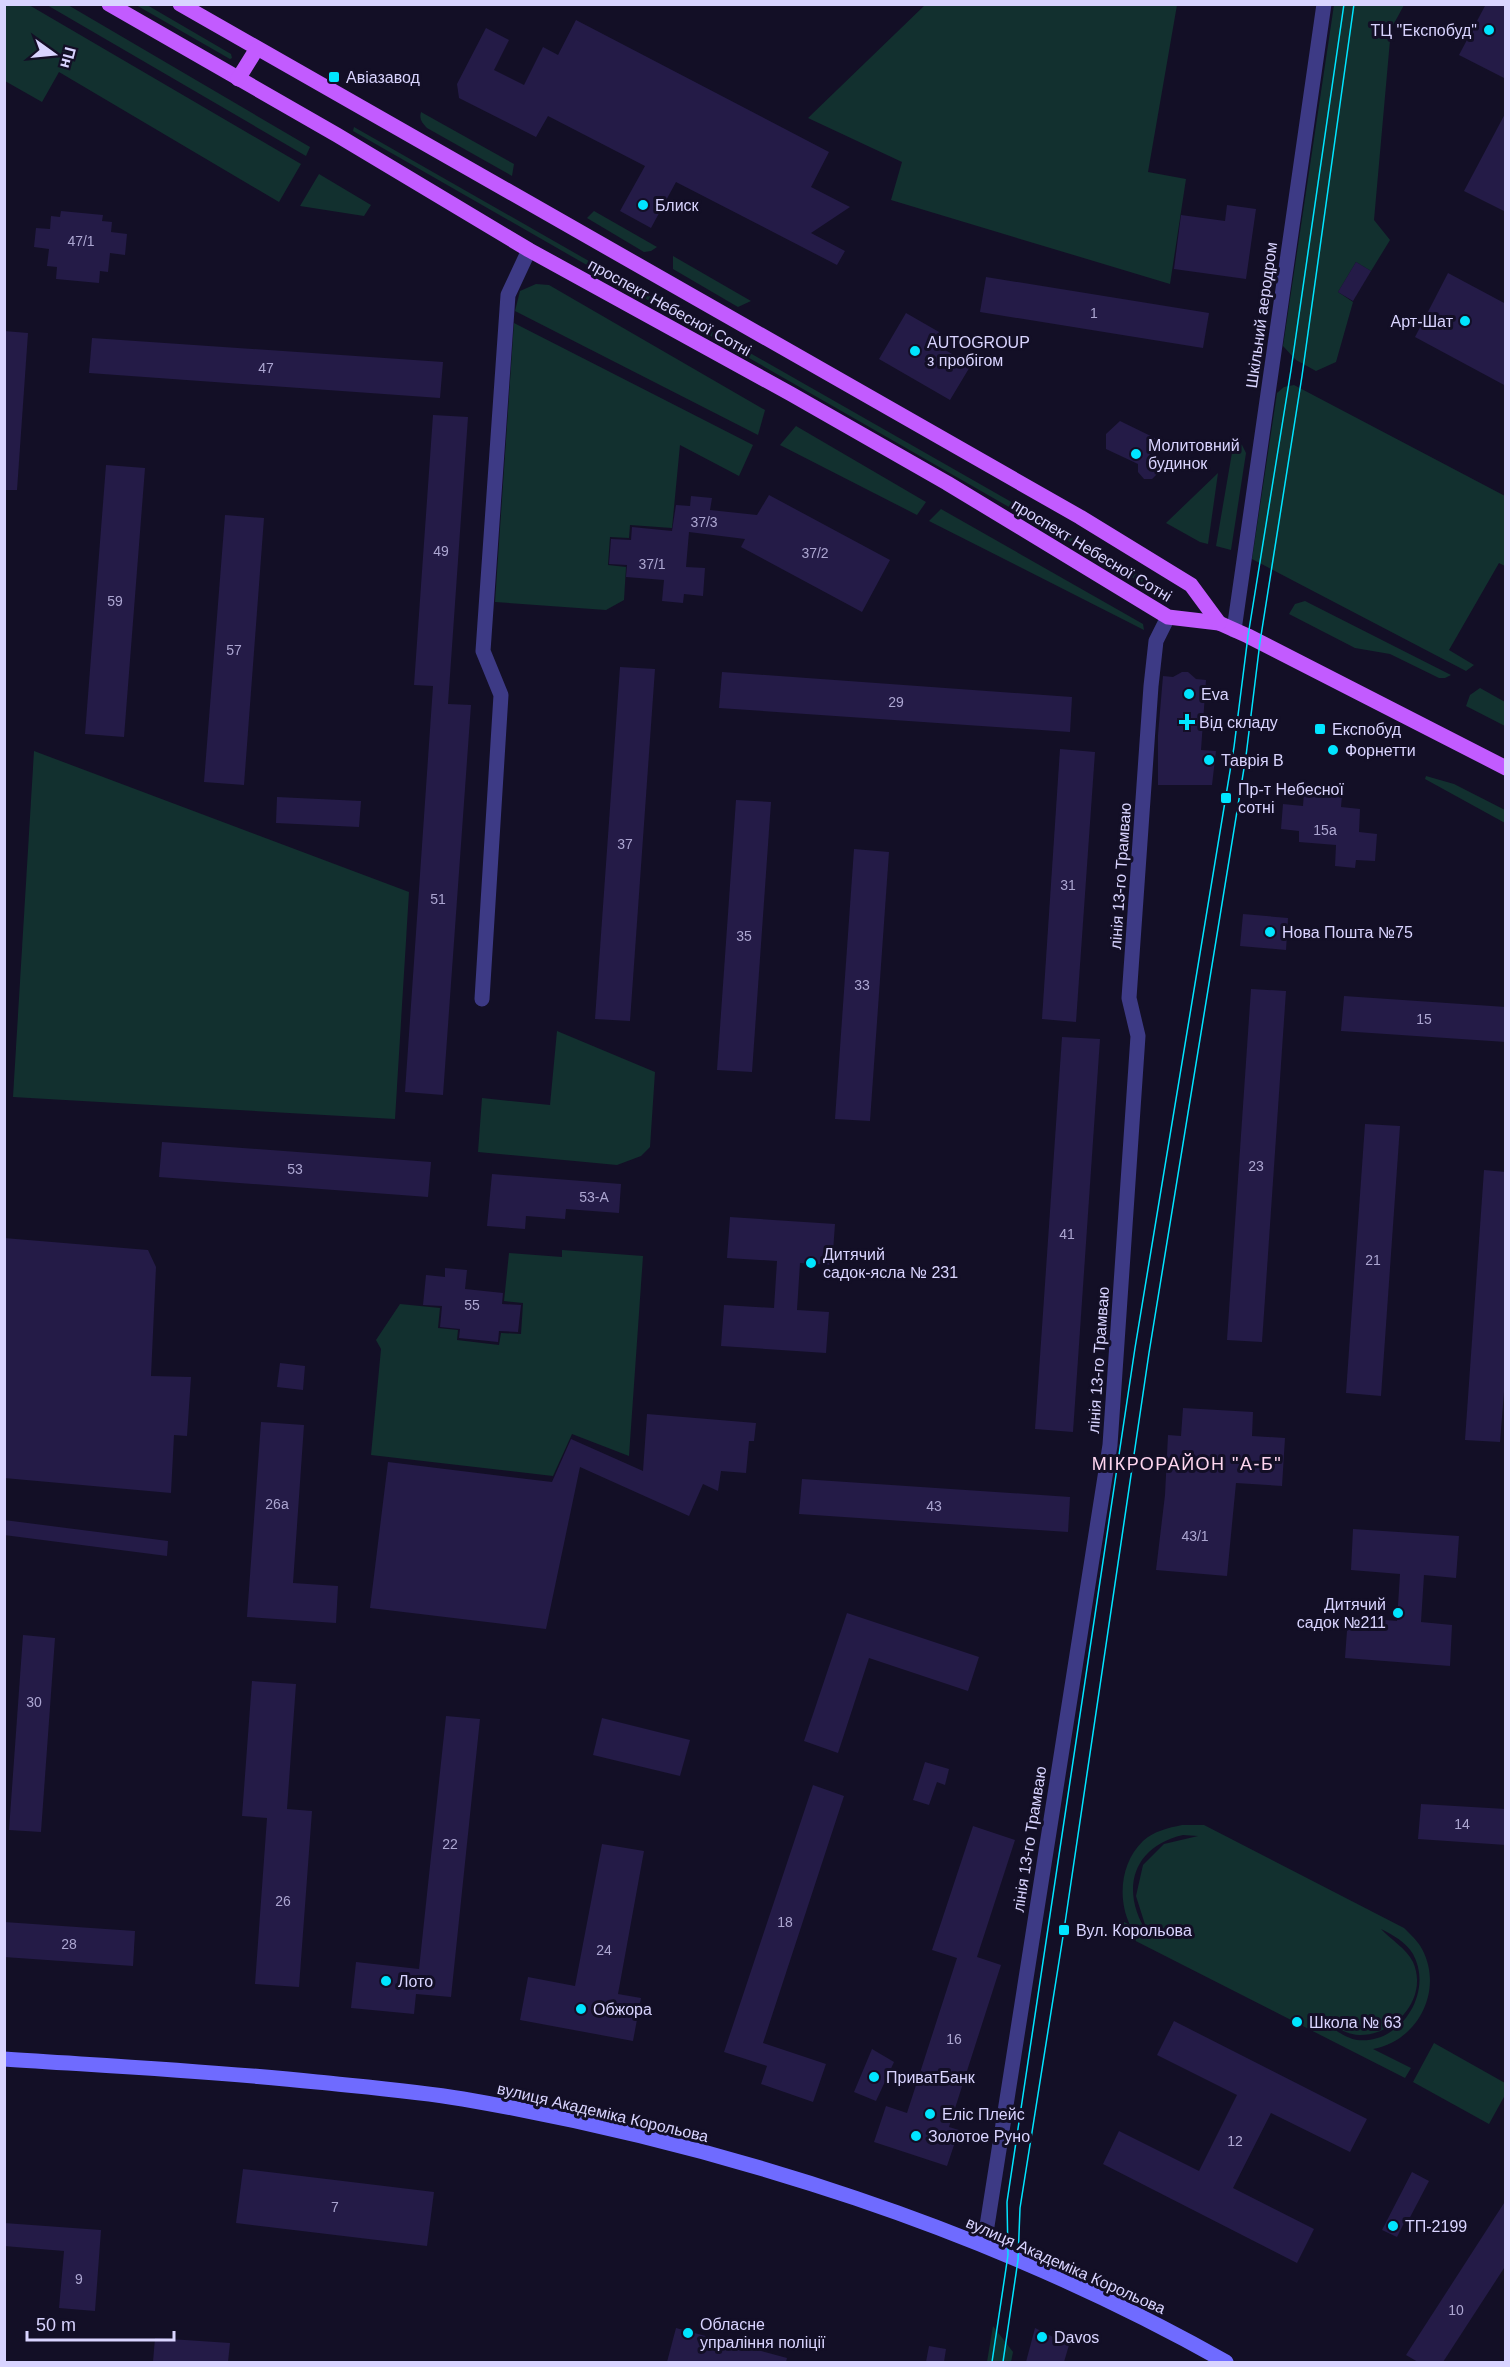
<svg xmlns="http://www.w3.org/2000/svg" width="1510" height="2367" font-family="Arial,sans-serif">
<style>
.green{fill:#12302f;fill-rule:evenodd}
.building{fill:#241b47}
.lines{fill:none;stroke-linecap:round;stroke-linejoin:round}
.street{stroke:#3d3a85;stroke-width:15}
.secondary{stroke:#6f6bff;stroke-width:15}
.primary{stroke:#c25bff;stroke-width:15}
.tram{stroke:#00e5ff;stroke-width:1.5}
.poi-dot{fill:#00e5ff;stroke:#130f26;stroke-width:2}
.labels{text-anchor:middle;stroke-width:6;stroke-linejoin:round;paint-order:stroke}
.number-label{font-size:14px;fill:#aca6d1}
.poi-label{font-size:16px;fill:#d9d4ff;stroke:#130f26;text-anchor:start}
.street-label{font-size:16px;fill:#d9d4ff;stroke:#130f26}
.neighbourhood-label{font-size:18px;letter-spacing:1.5px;fill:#ffd6f0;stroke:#130f26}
</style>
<rect width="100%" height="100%" fill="#130f26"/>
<!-- green -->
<g class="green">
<polygon points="5,4 29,5 301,164 279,202 59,72 42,102 5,81"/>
<polygon points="47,5 68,5 310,147 306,156"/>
<polygon points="136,5 147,5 231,54 232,58 230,59"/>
<polygon points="925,5 1177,5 1148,172 1186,179 1170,284 891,200 902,162 808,118"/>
<polygon points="1334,5 1404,5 1391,29 1374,220 1390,240 1371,271 1356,262 1338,292 1353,302 1336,362 1316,371 1296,360 1283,346"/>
<path d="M421,112L514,164L512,176L427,128C422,123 419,119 421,112Z"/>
<polygon points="354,127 1155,584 1155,588 1152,589 353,131"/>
<polygon points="319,174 371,205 364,216 300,206"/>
<polygon points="594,211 657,247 651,251 644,252 587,218"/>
<polygon points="673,256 751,301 738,307 673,269"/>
<polygon points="536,284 549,285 765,410 758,435 515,311 520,291"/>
<polygon points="514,323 753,445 739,476 680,445 672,528 630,525 629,538 610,537 608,565 626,567 624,600 606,610 495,602"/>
<polygon points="1294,385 1505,496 1505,566 1499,563 1449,650 1474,665 1466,671 1252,559 1277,393 1284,387"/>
<polygon points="796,426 926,502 917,515 780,445"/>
<polygon points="1234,441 1242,445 1246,453 1231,550 1216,546"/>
<polygon points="1218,473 1208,544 1200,542 1166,523"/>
<polygon points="941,509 1143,624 1144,630 929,521"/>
<polygon points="1305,601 1451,675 1445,678 1439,678 1390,654 1355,648 1289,614 1295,604"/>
<polygon points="1480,688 1505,702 1505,726 1466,706 1470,695"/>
<polygon points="34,751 409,892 395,1119 13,1097"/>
<polygon points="1426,776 1454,784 1505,810 1505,823 1425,779"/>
<polygon points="557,1031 655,1072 650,1147 641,1156 617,1165 478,1152 482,1098 550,1105"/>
<polygon points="562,1250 643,1256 629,1456 572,1434 553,1476 371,1455 381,1349 376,1340 400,1304 440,1308 438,1328 458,1330 457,1340 499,1345 501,1333 521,1334 523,1303 504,1301 509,1253 562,1257"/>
<path d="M1182,1825H1204L1404,1928C1410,1934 1418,1941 1422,1949C1444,1990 1418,2041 1373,2049L1411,2068L1405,2078L1118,1932L1124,1922L1130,1925C1117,1898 1121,1862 1143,1841C1154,1831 1168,1828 1182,1825ZM1183,1835L1198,1836L1164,1844L1143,1865L1136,1896L1148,1934C1120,1892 1131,1847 1183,1835ZM1381,1929C1393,1935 1406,1942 1413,1954C1434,1992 1401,2045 1357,2040C1349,2039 1338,2032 1332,2028C1341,2029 1350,2035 1359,2035C1395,2036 1429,1998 1413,1962C1406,1948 1391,1940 1381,1929Z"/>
<polygon points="1434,2043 1505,2083 1505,2095 1489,2124 1413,2082"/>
<polygon points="993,2326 1013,2352 1011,2362 987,2362"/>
</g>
<!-- building -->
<g class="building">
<polygon points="1486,4 1506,4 1506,79 1459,55"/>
<polygon points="576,20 829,152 811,187 850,207 811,233 845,251 837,265 676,182 651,228 620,211 645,166 548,116 536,137 459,98 457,84 486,28 509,40 494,70 524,85 543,47 558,55"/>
<polygon points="1506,112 1506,212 1464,191"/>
<polygon points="1227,205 1256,209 1246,279 1174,269 1181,215 1225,221"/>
<polygon points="61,211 103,215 102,221 112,222 111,232 127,234 125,255 110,253 108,272 100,271 99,283 56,279 57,267 47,266 49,249 34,247 36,228 50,229 51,216 60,217"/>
<polygon points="1356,262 1371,271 1353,301 1338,292"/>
<polygon points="1448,273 1506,304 1506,386 1415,337"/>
<polygon points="986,277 1209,313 1203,348 980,312"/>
<polygon points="906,313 939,332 933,343 971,365 950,400 879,359"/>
<polygon points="4,331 28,333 17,490 4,490"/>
<polygon points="92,338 443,362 440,398 89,373"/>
<polygon points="433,415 468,417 448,704 471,705 443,1095 405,1092 433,686 414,685"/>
<polygon points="1120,421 1161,441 1153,459 1158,465 1158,473 1152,479 1144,479 1138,472 1138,464 1106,449 1106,434"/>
<polygon points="106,465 145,468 124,737 85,734"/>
<polygon points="769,495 890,560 862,612 741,547 745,539 689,532 686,567 705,568 703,596 684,594 683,603 662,601 664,580 626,577 627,565 609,564 611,539 631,540 632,527 672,531 676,505 690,506 691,496 712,498 710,510 757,515"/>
<polygon points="225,515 264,518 244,785 204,782"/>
<polygon points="620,667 655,669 630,1021 595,1019"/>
<polygon points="722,672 1072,697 1070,732 719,708"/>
<polygon points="1182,672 1188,672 1196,679 1206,680 1201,750 1216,751 1212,785 1158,785 1158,735 1163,676 1173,677"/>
<polygon points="1060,749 1095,752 1076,1022 1042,1019"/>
<polygon points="1304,792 1342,795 1341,807 1360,809 1359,832 1377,834 1375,861 1356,860 1355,868 1335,866 1336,845 1299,842 1299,831 1281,829 1283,804 1303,806"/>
<polygon points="277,797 361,801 359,827 276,823"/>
<polygon points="736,800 771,802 752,1072 717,1070"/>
<polygon points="854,849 889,852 870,1121 835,1119"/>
<polygon points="1243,914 1288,918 1286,950 1240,946"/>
<polygon points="1251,989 1286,991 1262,1342 1227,1340"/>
<polygon points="1344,996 1506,1007 1506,1042 1341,1031"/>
<polygon points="1062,1037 1100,1039 1073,1432 1035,1429"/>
<polygon points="1365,1124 1400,1126 1381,1396 1346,1393"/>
<polygon points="162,1142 431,1162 428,1197 159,1177"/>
<polygon points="1484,1170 1506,1172 1506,1367 1500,1442 1465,1440"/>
<polygon points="492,1174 621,1184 619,1213 566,1209 565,1219 526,1216 525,1229 487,1226"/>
<polygon points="730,1217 835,1224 832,1265 800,1263 797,1310 829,1312 826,1353 721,1346 724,1305 774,1308 777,1261 727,1258"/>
<polygon points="4,1238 148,1250 156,1267 151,1376 191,1377 187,1436 174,1435 171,1493 4,1478"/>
<polygon points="445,1268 467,1270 465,1289 503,1293 502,1304 521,1305 518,1332 499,1331 498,1342 459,1338 460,1329 440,1327 442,1306 423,1305 426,1275 445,1277"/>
<polygon points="280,1363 305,1366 303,1390 277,1387"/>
<polygon points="1183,1408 1253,1412 1252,1436 1285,1438 1282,1486 1236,1483 1227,1576 1156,1570 1165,1495 1168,1435 1181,1436"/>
<polygon points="647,1414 756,1423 754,1441 749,1441 746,1473 721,1471 718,1491 703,1484 689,1516 580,1467 546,1629 370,1608 388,1462 552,1482 571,1439 643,1471"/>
<polygon points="261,1422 304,1425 293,1583 338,1586 336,1623 247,1617"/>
<polygon points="802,1479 1070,1497 1068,1532 799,1514"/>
<polygon points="4,1520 168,1541 167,1556 4,1535"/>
<polygon points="1353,1529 1459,1536 1456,1578 1424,1575 1421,1622 1452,1625 1450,1666 1345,1658 1348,1617 1397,1621 1400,1574 1351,1570"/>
<polygon points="847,1613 979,1657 968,1691 869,1658 838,1753 804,1741"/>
<polygon points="23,1635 55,1638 41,1832 9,1830"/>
<polygon points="252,1681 296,1684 287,1809 312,1811 299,1987 255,1984 267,1818 242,1816"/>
<polygon points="446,1716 480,1719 451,1997 416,1994 414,2014 351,2008 356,1962 419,1969"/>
<polygon points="602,1718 690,1740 680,1776 593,1755"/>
<polygon points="925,1762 949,1769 945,1785 937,1782 929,1805 913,1800"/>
<polygon points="813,1785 844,1796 763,2043 826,2064 813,2102 761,2084 767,2066 724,2052"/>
<polygon points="1421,1804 1506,1809 1506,1845 1418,1839"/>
<polygon points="973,1826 1015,1840 977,1957 1001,1965 949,2127 959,2130 947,2166 874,2142 886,2106 907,2113 957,1958 932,1950"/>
<polygon points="602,1844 644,1851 618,1994 641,1998 633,2041 520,2020 528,1977 575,1986"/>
<polygon points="4,1922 135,1931 133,1966 4,1957"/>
<polygon points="1174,2021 1367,2119 1350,2152 1271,2113 1233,2188 1314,2229 1297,2263 1103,2164 1119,2131 1199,2171 1237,2095 1157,2055"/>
<polygon points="872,2049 894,2062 876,2101 854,2092"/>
<polygon points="243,2169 434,2192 427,2246 236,2223"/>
<polygon points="1412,2172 1429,2181 1407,2223 1405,2221 1397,2237 1382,2230"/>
<polygon points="1506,2200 1506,2265 1443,2362 1418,2362 1406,2355"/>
<polygon points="4,2223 101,2230 95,2311 59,2308 64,2251 4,2246"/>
<polygon points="676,2328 787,2358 786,2362 667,2362"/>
<polygon points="1035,2328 1069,2345 1064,2362 1026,2362"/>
<polygon points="155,2338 230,2343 228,2362 153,2362"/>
<polygon points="929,2346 946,2349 944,2362 926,2362"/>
</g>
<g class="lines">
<!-- street -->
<g class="street">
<polyline points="1234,630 1324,4"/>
<polyline points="482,999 501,695 483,651 508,295 529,250"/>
<polyline points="984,2245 1110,1445 1138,1036 1129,998 1151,686 1156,641 1168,617"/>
</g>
<!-- secondary -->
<path class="secondary" d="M4,2059C109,2066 213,2071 317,2082C365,2087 415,2091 463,2099C727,2145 992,2230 1226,2362"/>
<!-- primary -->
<g class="primary">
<polyline points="109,4 337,135 529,250 791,394 947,483 1168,617 1219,623 1248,636 1506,768"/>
<polyline points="180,4 1080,517 1191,585 1219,623"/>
<polyline points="238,79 256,50"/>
</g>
<!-- tram -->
<g class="tram">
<polyline points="992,2362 1008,2255 1007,2202 1135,1348 1234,747 1248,636 1291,370 1344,4"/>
<polyline points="1003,2362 1018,2260 1020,2208 1064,1930 1149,1353 1246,756 1260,642 1302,376 1354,4"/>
</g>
</g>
<!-- markers -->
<g class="poi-dot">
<circle cx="1489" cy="30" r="6"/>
<rect x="328" y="71" width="12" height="12" rx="3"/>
<circle cx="643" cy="205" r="6"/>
<circle cx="1465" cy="321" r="6"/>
<circle cx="915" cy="351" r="6"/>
<circle cx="1136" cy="454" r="6"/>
<circle cx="1189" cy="694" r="6"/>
<path d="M1184 713h6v6h6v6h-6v6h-6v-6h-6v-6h6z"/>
<rect x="1314" y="723" width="12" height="12" rx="3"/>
<circle cx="1333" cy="750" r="6"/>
<circle cx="1209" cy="760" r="6"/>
<rect x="1220" y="792" width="12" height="12" rx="3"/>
<circle cx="1270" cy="932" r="6"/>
<circle cx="811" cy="1263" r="6"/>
<circle cx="1398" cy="1613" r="6"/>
<rect x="1058" y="1924" width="12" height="12" rx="3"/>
<circle cx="386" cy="1981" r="6"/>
<circle cx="581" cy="2009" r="6"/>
<circle cx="1297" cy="2022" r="6"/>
<circle cx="874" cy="2077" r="6"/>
<circle cx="930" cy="2114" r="6"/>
<circle cx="916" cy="2136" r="6"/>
<circle cx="1393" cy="2226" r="6"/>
<circle cx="688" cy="2333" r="6"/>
<circle cx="1042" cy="2337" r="6"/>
</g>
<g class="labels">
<!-- number labels -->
<g class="number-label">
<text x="81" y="246">47/1</text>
<text x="1094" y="318">1</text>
<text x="266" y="373">47</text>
<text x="704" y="527">37/3</text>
<text x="441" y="556">49</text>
<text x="815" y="558">37/2</text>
<text x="652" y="569">37/1</text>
<text x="115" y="606">59</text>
<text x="234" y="655">57</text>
<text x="896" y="707">29</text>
<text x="1325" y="835">15а</text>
<text x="625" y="849">37</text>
<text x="1068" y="890">31</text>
<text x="438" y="904">51</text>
<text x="744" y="941">35</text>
<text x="862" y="990">33</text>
<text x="1424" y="1024">15</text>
<text x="1256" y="1171">23</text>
<text x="295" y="1174">53</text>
<text x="594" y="1202">53-А</text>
<text x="1067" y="1239">41</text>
<text x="1373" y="1265">21</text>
<text x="472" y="1310">55</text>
<text x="277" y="1509">26а</text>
<text x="934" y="1511">43</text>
<text x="1195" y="1541">43/1</text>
<text x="34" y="1707">30</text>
<text x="1462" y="1829">14</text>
<text x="450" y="1849">22</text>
<text x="283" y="1906">26</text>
<text x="785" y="1927">18</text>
<text x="69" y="1949">28</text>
<text x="604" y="1955">24</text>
<text x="954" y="2044">16</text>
<text x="1235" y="2146">12</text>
<text x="335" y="2212">7</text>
<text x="79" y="2284">9</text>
<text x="1456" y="2315">10</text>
</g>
<!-- poi labels -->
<g class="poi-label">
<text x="1477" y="36" text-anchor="end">ТЦ "Експобуд"</text>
<text x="346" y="83">Авіазавод</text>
<text x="655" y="211">Блиск</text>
<text x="1453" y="327" text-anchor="end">Арт-Шат</text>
<text x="927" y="348">AUTOGROUP<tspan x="927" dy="18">з пробігом</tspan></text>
<text x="1148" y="451">Молитовний<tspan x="1148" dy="18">будинок</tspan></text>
<text x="1201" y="700">Eva</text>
<text x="1199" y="728">Від складу</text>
<text x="1332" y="735">Експобуд</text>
<text x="1345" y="756">Форнетти</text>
<text x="1221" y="766">Таврія В</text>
<text x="1238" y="795">Пр-т Небесної<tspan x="1238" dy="18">сотні</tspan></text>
<text x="1282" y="938">Нова Пошта №75</text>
<text x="823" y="1260">Дитячий<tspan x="823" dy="18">садок-ясла № 231</tspan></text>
<text x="1386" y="1610" text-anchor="end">Дитячий<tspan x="1386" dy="18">садок №211</tspan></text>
<text x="1076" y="1936">Вул. Корольова</text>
<text x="398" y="1987">Лото</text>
<text x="593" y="2015">Обжора</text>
<text x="1309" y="2028">Школа № 63</text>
<text x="886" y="2083">ПриватБанк</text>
<text x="942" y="2120">Еліс Плейс</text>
<text x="928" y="2142">Золотое Руно</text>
<text x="1405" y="2232">ТП-2199</text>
<text x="700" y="2330">Обласне<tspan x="700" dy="18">упраління поліції</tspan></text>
<text x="1054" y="2343">Davos</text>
</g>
<!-- street labels -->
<g class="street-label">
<text transform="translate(670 307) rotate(29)" y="6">проспект Небесної Сотні</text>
<text transform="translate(1261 315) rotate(-82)" y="6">Шкільний аеродром</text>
<text transform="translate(1092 550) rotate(31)" y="6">проспект Небесної Сотні</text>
<text transform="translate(1120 876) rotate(-86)" y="6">лінія 13-го Трамваю</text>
<text transform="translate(1098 1360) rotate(-86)" y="6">лінія 13-го Трамваю</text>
<text transform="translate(1029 1839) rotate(-81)" y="6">лінія 13-го Трамваю</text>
<text transform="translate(603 2112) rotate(13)" y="6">вулиця Академіка Корольова</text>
<text transform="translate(1066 2265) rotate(24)" y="6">вулиця Академіка Корольова</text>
</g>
<!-- neighbourhood labels -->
<g class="neighbourhood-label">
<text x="1187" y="1470">МІКРОРАЙОН "А-Б"</text>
</g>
</g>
<!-- border -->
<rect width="1510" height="2367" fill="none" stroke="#d9d4ff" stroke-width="12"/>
<!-- north arrow -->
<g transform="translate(54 54) rotate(105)" stroke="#130f26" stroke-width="4.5" paint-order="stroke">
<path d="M0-4.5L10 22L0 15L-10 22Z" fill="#d9d4ff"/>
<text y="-9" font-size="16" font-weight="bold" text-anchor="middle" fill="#d9d4ff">Пн</text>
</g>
<!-- scale -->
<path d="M27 2331v9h147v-9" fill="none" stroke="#d9d4ff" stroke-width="3"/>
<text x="36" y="2331" font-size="18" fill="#d9d4ff" stroke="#130f26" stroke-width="4.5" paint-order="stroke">50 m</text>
</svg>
